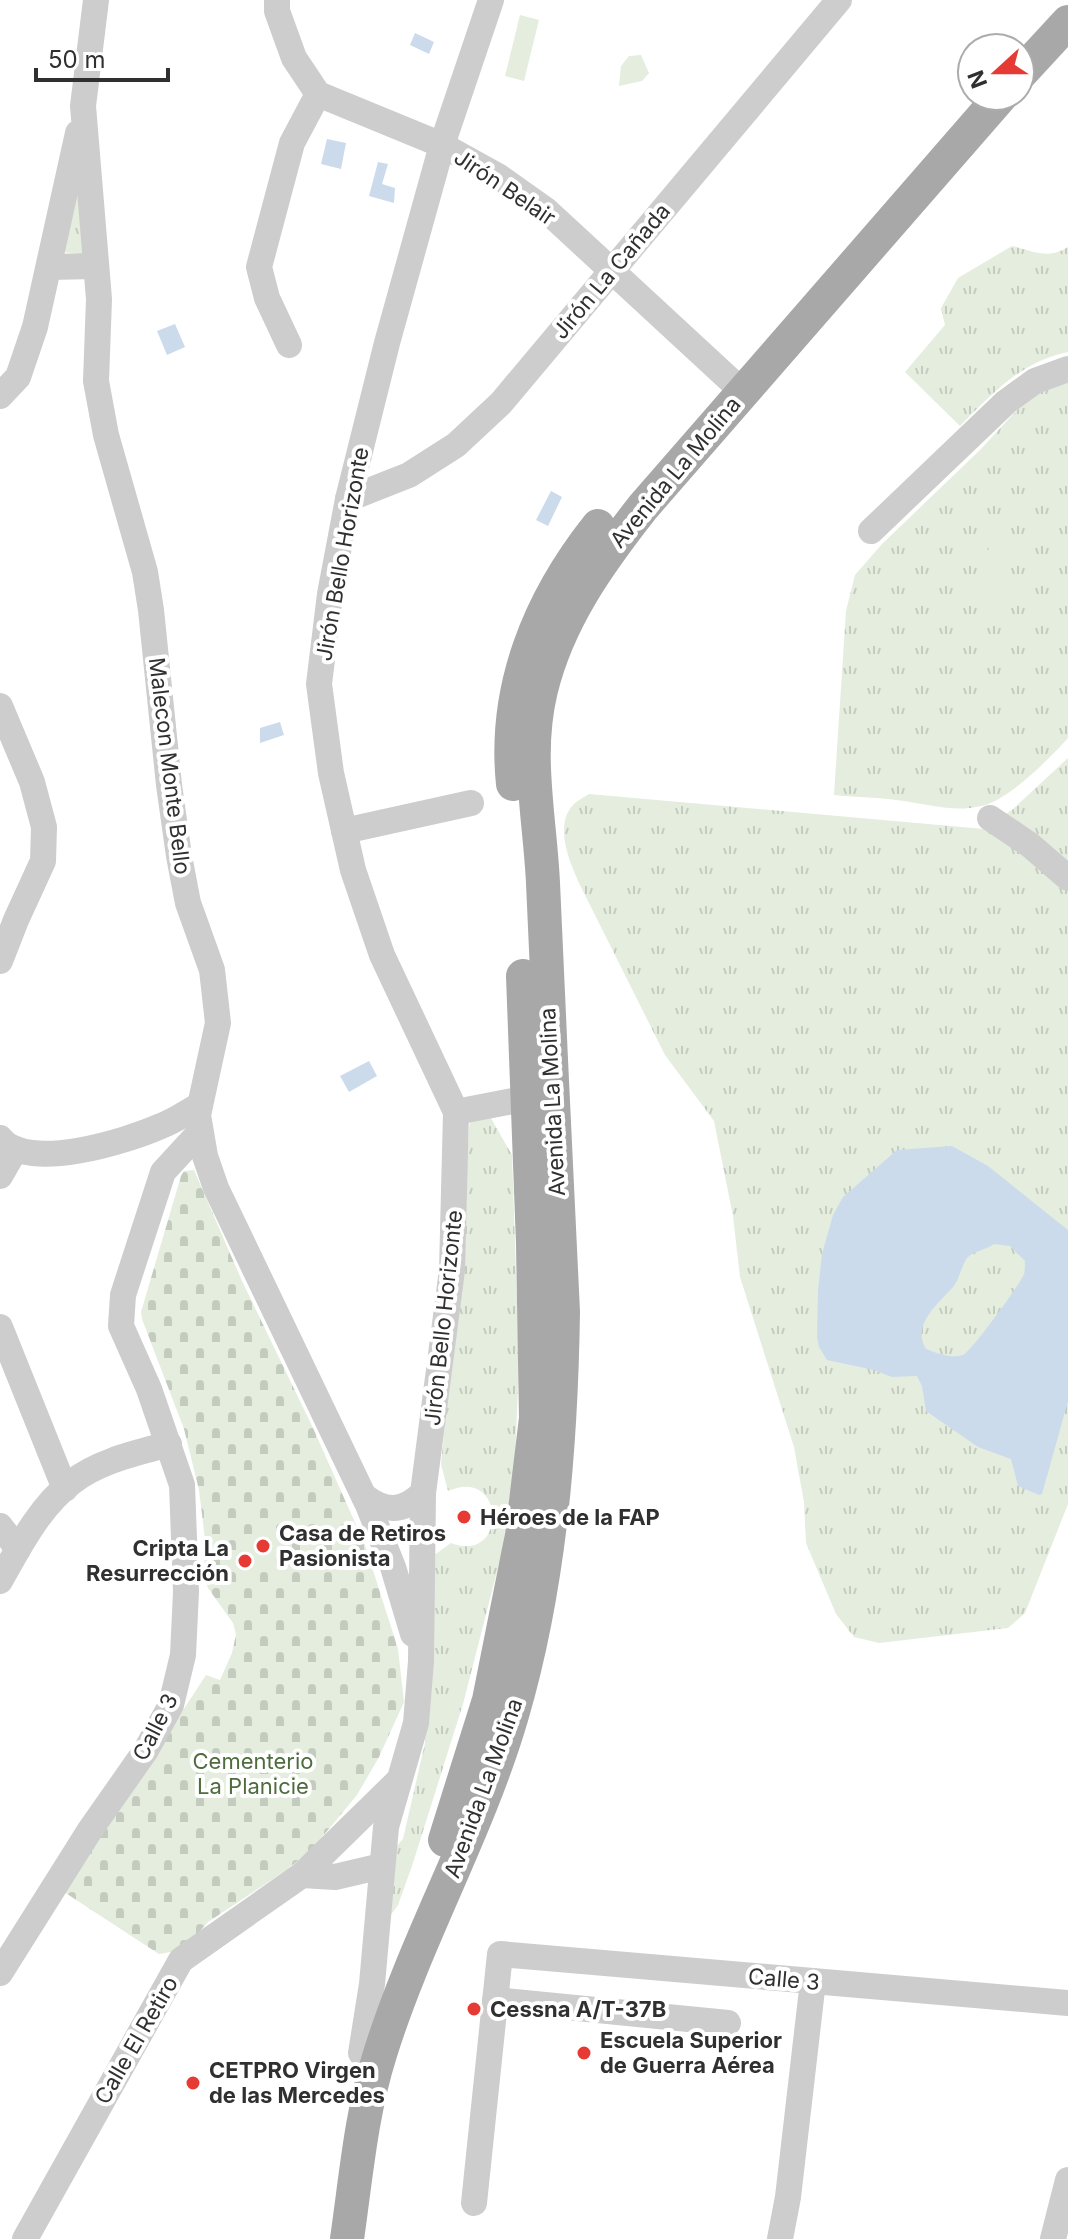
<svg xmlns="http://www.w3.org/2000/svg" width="1068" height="2239" font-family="Inter,sans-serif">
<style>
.grass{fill:url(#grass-tufts)}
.cemetery{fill:url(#cemetery-stones)}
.pitch{fill:#e4edde}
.water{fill:#cbdbec;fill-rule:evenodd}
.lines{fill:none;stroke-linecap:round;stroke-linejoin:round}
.minor{stroke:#cdcdcd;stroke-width:26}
.major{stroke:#a8a8a8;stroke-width:34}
.poi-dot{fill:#e53b34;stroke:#fff;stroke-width:3}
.labels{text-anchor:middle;stroke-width:8;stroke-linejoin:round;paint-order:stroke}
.street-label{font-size:22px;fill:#303030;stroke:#fff}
.poi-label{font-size:22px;font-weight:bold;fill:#303030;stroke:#fff;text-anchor:start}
.park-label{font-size:22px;fill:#4e6c3d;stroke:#fff}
</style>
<defs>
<pattern id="grass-tufts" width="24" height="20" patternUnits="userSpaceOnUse" patternTransform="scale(2)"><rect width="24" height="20" fill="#e4edde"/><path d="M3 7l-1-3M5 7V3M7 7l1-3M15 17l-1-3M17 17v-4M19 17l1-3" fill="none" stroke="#c4ccbf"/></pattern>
<pattern id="cemetery-stones" width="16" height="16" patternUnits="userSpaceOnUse" patternTransform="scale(2)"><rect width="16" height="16" fill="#e4edde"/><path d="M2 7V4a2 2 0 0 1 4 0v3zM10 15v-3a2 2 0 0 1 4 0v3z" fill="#c4ccbf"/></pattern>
</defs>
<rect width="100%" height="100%" fill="#fff"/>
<!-- grass -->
<g class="grass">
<polygon points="80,158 87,255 63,252"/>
<path d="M1012,246C1034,251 1047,260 1068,247V352C1022,361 992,394 960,426L905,372L945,325L941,308L958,278Z"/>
<path d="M1068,382V738C1050,758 1008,801 981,806C954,813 923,803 896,800C875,797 854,797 834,795L846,611L855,575L882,544L981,449L1016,411L1044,387Z"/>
<path d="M1068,758V1504L1025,1613L1008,1628L879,1643L854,1637L836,1614L806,1543L804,1502L794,1447L740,1277L733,1216L714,1121L665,1055L581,887C571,865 553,827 573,805C577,801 584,797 589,794L984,829L1012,810Z"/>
<path d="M488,1113L512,1155L519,1361L515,1460L502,1552L463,1704L412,1866L398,1905L387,1920L394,1849L403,1839L425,1743L430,1558L451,1543C508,1565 506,1465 448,1491L441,1464L460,1270L469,1128L471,1116Z"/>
</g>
<!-- cemetery -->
<polygon class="cemetery" points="194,1170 242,1281 313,1428 365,1545 398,1649 404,1702 379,1757 357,1795 313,1848 288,1869 208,1922 194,1938 176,1951 159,1954 64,1892 206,1675 220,1680 232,1653 236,1634 233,1623 208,1588 204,1576 205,1539 199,1490 184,1429 142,1319 141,1312 181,1176 184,1171"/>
<!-- pitch -->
<g class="pitch">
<polygon points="520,15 539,20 524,81 505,76"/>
<polygon points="641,55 649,73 642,81 619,86 621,66 629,56"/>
<polygon points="990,544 1012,551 995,610 972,604"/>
</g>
<!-- water -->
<g class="water">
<polygon points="415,33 434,42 429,54 410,45"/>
<polygon points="327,139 346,143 341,169 321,164"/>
<polygon points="378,162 388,164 382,184 395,188 394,203 369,196"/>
<polygon points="175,324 185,347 167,355 157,331"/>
<polygon points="551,491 562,497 548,526 536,520"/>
<polygon points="280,722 284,735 260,743 260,728"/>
<polygon points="369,1061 377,1076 349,1092 340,1076"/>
<path d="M952,1146L988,1166L1068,1230V1401L1042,1494L1039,1495L1018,1486L1011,1459L978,1447L926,1411L922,1386L917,1376L892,1377L874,1370L827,1360L819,1347L817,1337L818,1291L822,1254L833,1215L843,1197L897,1150ZM994,1244L1010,1246L1025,1261C1025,1262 1025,1273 1024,1274C1021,1283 971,1352 963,1355C951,1359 937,1353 926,1349C911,1325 938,1304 953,1287C960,1278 961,1267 967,1258C973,1251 986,1250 994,1244Z"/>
</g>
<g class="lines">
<!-- minor -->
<g class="minor">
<polyline points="96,0 83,106 99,299 96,381 106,435 145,572 151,610 169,785 179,856 188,903 212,970 218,1023 198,1115 205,1156 216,1188 368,1505 393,1567 413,1634"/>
<polyline points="277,0 277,11 294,58 318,94 442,145 498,176 546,210 743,392"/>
<polyline points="49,267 96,266"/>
<polyline points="289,345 267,298 259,267 292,143 318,94"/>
<polyline points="0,396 18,377 35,327 78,133"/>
<polyline points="348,499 409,475 456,445 501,403 839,0"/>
<polyline points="871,531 1006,402 1035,381 1068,369"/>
<polyline points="0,706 32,782 44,827 43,861 16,920 0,961"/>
<polyline points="990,818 1030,845 1068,878"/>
<polyline points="344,831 471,803"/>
<polyline points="456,1112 523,1099 544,1099"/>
<path d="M0,1138C27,1173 127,1141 161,1126C175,1121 187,1112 200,1105"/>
<polyline points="0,1176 15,1150"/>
<polyline points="0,1327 65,1489"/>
<path d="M364,1496C386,1513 403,1512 423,1493"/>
<polyline points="0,1526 18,1549"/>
<path d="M0,1581C19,1547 40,1506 72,1482C99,1461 136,1453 169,1444"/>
<polyline points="302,1875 335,1877 382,1866"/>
<polyline points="0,1973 90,1830 146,1750 171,1705 183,1655 186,1592 182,1485 149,1389 121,1326 123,1295 163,1172 199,1133"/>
<polyline points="495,2000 728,2023"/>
<polyline points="361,2053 372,1984 386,1827 416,1723 421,1661 423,1493 452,1270 456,1112 382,955 353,870 331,773 319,684 330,594 348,499 387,343 442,145 491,0"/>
<polyline points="474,2203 500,1954 1068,2003"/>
<polyline points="25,2239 181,1960 302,1875 397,1782"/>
<polyline points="780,2239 788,2197 813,1981"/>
<polyline points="1053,2239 1068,2180"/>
</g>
<!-- major -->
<g class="major">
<polyline points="1020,74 1068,22"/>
<path d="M513,784C503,688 539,600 598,526"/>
<polyline points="445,1840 489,1700 522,1535 536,1418 533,1244 523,976"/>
<path d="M347,2239C356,2177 361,2114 380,2054C416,1938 478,1832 512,1715C550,1585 561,1446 563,1312C555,1169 550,1026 543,883C540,818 525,755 541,690C558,620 599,563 643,507L1001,96"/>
</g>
</g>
<!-- markers -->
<g class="poi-dot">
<circle cx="464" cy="1517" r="8"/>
<circle cx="263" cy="1546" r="8"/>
<circle cx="245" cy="1561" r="8"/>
<circle cx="474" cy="2009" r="8"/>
<circle cx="584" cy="2053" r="8"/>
<circle cx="193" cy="2083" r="8"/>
</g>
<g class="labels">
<!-- street labels -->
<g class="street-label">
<text transform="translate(505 187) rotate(34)" y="8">Jirón Belair</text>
<text transform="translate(611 271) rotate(-50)" y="8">Jirón La Cañada</text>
<text transform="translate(675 472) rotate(-50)" y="8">Avenida La Molina</text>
<text transform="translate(342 554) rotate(-80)" y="8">Jirón Bello Horizonte</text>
<text transform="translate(170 766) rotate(83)" y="8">Malecon Monte Bello</text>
<text transform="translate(552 1102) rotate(-93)" y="8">Avenida La Molina</text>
<text transform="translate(443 1318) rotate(-84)" y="8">Jirón Bello Horizonte</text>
<text transform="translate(155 1727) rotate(-63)" y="8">Calle 3</text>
<text transform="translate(483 1788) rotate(-70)" y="8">Avenida La Molina</text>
<text transform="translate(784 1979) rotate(5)" y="8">Calle 3</text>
<text transform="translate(136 2040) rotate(-60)" y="8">Calle El Retiro</text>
</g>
<!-- poi labels -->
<g class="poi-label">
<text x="480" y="1525">Héroes de la FAP</text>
<text x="279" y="1541">Casa de Retiros<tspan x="279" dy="25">Pasionista</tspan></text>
<text x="229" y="1556" text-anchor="end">Cripta La<tspan x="229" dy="25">Resurrección</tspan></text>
<text x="490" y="2017">Cessna A/T-37B</text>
<text x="600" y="2048">Escuela Superior<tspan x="600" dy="25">de Guerra Aérea</tspan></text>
<text x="209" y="2078">CETPRO Virgen<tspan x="209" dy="25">de las Mercedes</tspan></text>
</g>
<!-- park labels -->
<g class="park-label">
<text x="253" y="1769">Cementerio<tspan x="253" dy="25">La Planicie</tspan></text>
</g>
</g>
<!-- north arrow -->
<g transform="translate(996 72) rotate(249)"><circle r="38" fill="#ffffff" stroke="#acacac" stroke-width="2"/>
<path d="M0-6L14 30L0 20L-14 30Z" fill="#e53b34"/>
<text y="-12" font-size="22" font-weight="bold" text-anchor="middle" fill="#303030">N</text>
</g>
<!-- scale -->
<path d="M36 68v12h132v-12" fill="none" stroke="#303030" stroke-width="4"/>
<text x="48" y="68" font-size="24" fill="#303030" stroke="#ffffff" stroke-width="6" paint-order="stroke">50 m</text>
</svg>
